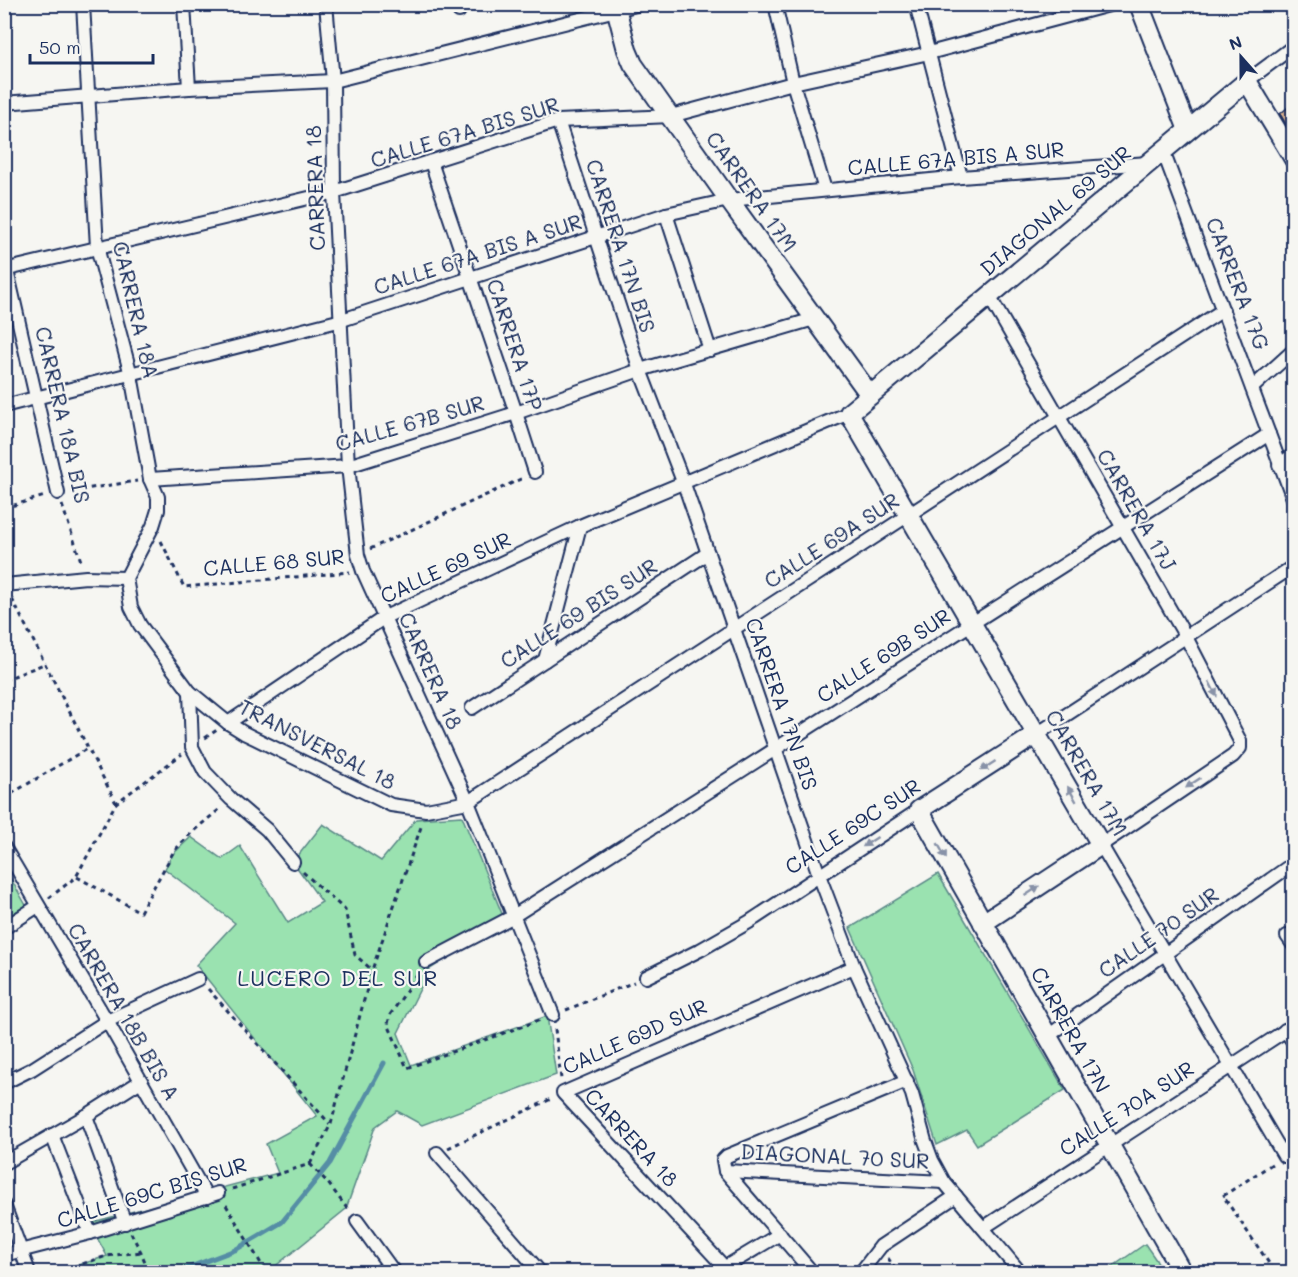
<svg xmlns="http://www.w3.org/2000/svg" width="1298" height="1277" font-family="Mali,sans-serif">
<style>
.green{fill:#9ae2b0;stroke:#5a8887;stroke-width:1.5}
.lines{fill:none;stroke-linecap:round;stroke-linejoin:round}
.stream{stroke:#558da5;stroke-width:5}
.building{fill:#ddb38d;stroke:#1b2f5e;stroke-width:1.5;filter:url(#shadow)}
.street-casing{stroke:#1b2f5e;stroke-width:16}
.secondary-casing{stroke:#1b2f5e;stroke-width:22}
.path{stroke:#1b2f5e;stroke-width:3;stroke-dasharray:4.5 4.5;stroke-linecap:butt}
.street{stroke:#f6f6f2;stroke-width:12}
.secondary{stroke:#f6f6f2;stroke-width:18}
.oneway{fill:#8892a8}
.labels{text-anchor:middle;stroke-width:4.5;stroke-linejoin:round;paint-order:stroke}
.street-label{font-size:21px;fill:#1b2f5e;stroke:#f6f6f2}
.neighbourhood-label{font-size:22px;letter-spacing:1.5px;fill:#1b2f5e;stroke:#f6f6f2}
</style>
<defs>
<filter id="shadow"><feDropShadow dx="-5.5" dy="5.5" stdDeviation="0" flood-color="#0004"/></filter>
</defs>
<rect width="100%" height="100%" fill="#f6f6f2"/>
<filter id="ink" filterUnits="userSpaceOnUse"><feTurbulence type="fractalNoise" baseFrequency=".0167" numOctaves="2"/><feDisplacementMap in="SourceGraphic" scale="12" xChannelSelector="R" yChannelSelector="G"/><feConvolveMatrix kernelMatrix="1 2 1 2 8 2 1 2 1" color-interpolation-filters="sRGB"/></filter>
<g filter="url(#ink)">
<!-- green -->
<g class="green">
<polygon points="462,816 505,921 430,969 398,1033 411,1065 547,1016 556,1075 422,1125 397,1111 375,1127 346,1209 268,1272 57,1272 107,1256 89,1223 278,1173 266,1144 317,1116 196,965 235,923 165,869 172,855 191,837 222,859 240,846 288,923 322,902 293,862 323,824 381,861 416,819"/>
<polygon points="4,867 27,907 4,921"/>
<polygon points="938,874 1065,1090 977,1145 967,1130 937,1145 913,1070 850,928"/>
<polygon points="1145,1244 1156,1260 1162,1272 1105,1272"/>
</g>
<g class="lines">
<!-- stream -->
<polyline class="stream" points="177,1272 235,1250 282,1222 330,1163 384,1063"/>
</g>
<!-- building -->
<polygon class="building" points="1293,103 1293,136 1280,114"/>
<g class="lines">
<defs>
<g id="street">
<polyline points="83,4 97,247 131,375 150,479 158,497 158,510 153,526 126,578 131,607 140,625 190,692 228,723 244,733 391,805 426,810 468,802 1223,310"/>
<polyline points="184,4 189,88"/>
<polyline points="326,4 333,81 334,192 348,466 358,555 363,571 468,802 553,1015"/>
<polyline points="459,4 459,11"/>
<polyline points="775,4 793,83 825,190"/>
<polyline points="916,4 961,177"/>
<polyline points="1247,81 1294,46"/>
<polyline points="4,103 189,88 333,81 640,4"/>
<polyline points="558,121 640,370 684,484 819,875 854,967 912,1094 925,1141 932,1160 944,1182 1020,1272"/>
<polyline points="1163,151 1294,501"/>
<polyline points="431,162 516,413 535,472"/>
<polyline points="666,214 710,350"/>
<polyline points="5,262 58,493"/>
<polyline points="4,270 334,192 558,121 671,116 793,83 929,53 1113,4"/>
<polyline points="989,296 1186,637 1240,741 1240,748 1233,756 1101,845 1284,1156"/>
<polyline points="1252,388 1294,350"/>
<polyline points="4,406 342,320 666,214 729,200 961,177 1148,163"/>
<polyline points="1279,465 1294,454"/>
<polyline points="150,479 348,466 516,413 640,370 814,319"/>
<polyline points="5,585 86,577 126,578"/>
<polyline points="545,660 580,526"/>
<polyline points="190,692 192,747 205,772 231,799 267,830 293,862"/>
<polyline points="472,708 708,553"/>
<polyline points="228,723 385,617 580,526 849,413"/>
<polyline points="1037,734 1294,566"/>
<polyline points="4,847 107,1021 207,1197"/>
<polyline points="4,928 38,906"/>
<polyline points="1287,936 1294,946"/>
<polyline points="426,962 512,917 1269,434"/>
<polyline points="646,977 700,950 749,922 919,810"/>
<polyline points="1285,1030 1294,1043"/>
<polyline points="1048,1036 1294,863"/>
<polyline points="4,1083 32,1069 107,1021 198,979"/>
<polyline points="86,1116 125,1223"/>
<polyline points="52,1135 90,1233"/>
<polyline points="437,1153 540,1272"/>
<polyline points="4,1163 86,1116 141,1081"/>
<polyline points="725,1171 944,1182"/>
<polyline points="4,1205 29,1272"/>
<polyline points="357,1221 394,1272"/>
<polyline points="983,1228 1294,1025"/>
<polyline points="4,1255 90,1233 218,1193"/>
<polyline points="379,1272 389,1266"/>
<polyline points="717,1272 780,1234"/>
<polyline points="729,1272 563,1093 854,967"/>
<polyline points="812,1272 725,1171 723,1160 727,1156 907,1081"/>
<polyline points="861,1272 881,1246 956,1196"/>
</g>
<g id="secondary">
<polyline points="615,4 627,50 633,64 729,200 870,395"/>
<polyline points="1139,4 1188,130"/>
<polyline points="1037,734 919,810 1182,1272"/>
<polyline points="983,923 1101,845 849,413 1247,81 1294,159"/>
</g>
</defs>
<!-- street casing -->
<use href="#street" class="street-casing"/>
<!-- secondary casing -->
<use href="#secondary" class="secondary-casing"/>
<!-- path -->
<g class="path">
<polyline points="72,491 137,481"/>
<polyline points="62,505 82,564"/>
<polyline points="4,508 45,496"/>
<polyline points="161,541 184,587 350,572"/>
<polyline points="370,549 525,477"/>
<polyline points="12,599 116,803"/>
<polyline points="4,680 44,664"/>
<polyline points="205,738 217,730"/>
<polyline points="4,798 88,748"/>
<polyline points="303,872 345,910 355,955 372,970"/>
<polyline points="77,877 140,912 174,851 191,833 221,808"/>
<polyline points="49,898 76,877 116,803 182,754"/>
<polyline points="418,974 390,1015 388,1024 407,1068 540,1020"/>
<polyline points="208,989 330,1124"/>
<polyline points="566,1010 634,982"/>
<polyline points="555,1029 561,1079"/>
<polyline points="448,1148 551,1099"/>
<polyline points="310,1164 331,1124 372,970 422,824"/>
<polyline points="310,1164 328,1183 349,1211"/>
<polyline points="1272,1164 1223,1196 1275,1272"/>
<polyline points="232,1189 310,1164"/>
<polyline points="226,1205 266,1272"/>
<polyline points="131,1233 141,1252 149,1272"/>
<polyline points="888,1258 897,1272"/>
<polyline points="57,1272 107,1256 141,1252"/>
<polyline points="1151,1272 1161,1268"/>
</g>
<!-- street -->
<use href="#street" class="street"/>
<!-- secondary -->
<use href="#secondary" class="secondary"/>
</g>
<!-- one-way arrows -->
<defs><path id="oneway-solid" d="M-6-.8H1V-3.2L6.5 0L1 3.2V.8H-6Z" transform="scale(1.5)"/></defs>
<g class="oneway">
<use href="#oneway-solid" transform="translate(1213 689) rotate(63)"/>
<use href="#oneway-solid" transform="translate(988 766) rotate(147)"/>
<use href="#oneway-solid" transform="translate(1193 783) rotate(146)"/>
<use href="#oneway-solid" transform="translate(1072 794) rotate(-120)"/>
<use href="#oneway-solid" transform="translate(870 842) rotate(147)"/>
<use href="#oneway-solid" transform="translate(942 851) rotate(60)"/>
<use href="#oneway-solid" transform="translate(1032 891) rotate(-34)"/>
</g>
</g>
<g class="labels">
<!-- street labels -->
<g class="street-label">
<text transform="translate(465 133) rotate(-17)" y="7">CALLE 67A BIS SUR</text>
<text transform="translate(956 159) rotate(-5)" y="7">CALLE 67A BIS A SUR</text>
<text transform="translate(316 188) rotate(-92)" y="7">CARRERA 18</text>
<text transform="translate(751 192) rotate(55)" y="7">CARRERA 17M</text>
<text transform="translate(1056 211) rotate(-40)" y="7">DIAGONAL 69 SUR</text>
<text transform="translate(620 246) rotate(72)" y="7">CARRERA 17N BIS</text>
<text transform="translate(478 255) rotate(-18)" y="7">CALLE 67A BIS A SUR</text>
<text transform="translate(1237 284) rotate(69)" y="7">CARRERA 17G</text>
<text transform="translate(135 310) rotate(77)" y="7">CARRERA 18A</text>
<text transform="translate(514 345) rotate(72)" y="7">CARRERA 17P</text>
<text transform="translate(62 415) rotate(77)" y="7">CARRERA 18A BIS</text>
<text transform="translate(410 424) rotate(-16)" y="7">CALLE 67B SUR</text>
<text transform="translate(1136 510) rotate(60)" y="7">CARRERA 17J</text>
<text transform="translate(832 541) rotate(-33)" y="7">CALLE 69A SUR</text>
<text transform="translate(274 563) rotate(-5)" y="7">CALLE 68 SUR</text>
<text transform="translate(446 568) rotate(-25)" y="7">CALLE 69 SUR</text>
<text transform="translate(579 614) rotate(-33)" y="7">CALLE 69 BIS SUR</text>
<text transform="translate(884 656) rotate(-33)" y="7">CALLE 69B SUR</text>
<text transform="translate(430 671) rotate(66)" y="7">CARRERA 18</text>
<text transform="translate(781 704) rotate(71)" y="7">CARRERA 17N BIS</text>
<text transform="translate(317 745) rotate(27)" y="7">TRANSVERSAL 18</text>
<text transform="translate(1086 773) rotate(60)" y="7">CARRERA 17M</text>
<text transform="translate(853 827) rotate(-33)" y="7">CALLE 69C SUR</text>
<text transform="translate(1159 933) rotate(-35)" y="7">CALLE 70 SUR</text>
<text transform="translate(123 1012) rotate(60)" y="7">CARRERA 18B BIS A</text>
<text transform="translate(1070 1030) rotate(61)" y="7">CARRERA 17N</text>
<text transform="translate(635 1037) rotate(-24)" y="7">CALLE 69D SUR</text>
<text transform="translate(1127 1109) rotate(-33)" y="7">CALLE 70A SUR</text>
<text transform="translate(631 1138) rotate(47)" y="7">CARRERA 18</text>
<text transform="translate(835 1157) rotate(3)" y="7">DIAGONAL 70 SUR</text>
<text transform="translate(152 1193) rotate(-17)" y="7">CALLE 69C BIS SUR</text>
</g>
<!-- neighbourhood labels -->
<g class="neighbourhood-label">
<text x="338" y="986">LUCERO DEL SUR</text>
</g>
</g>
<!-- margin -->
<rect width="1298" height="1277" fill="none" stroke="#f6f6f2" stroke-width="24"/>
<rect x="12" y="12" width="1274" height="1253" fill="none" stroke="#1b2f5e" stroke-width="2" filter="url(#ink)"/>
<!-- north arrow -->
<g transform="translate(1241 57) rotate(339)" stroke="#f6f6f2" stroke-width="4.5" paint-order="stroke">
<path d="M0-4.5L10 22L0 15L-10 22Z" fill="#1b2f5e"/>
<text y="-9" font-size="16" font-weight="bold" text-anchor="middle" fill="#1b2f5e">N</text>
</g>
<!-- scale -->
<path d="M30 54v9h123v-9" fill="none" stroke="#1b2f5e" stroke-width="3"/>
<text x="39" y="54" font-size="18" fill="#1b2f5e" stroke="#f6f6f2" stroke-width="4.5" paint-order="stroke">50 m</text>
</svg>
